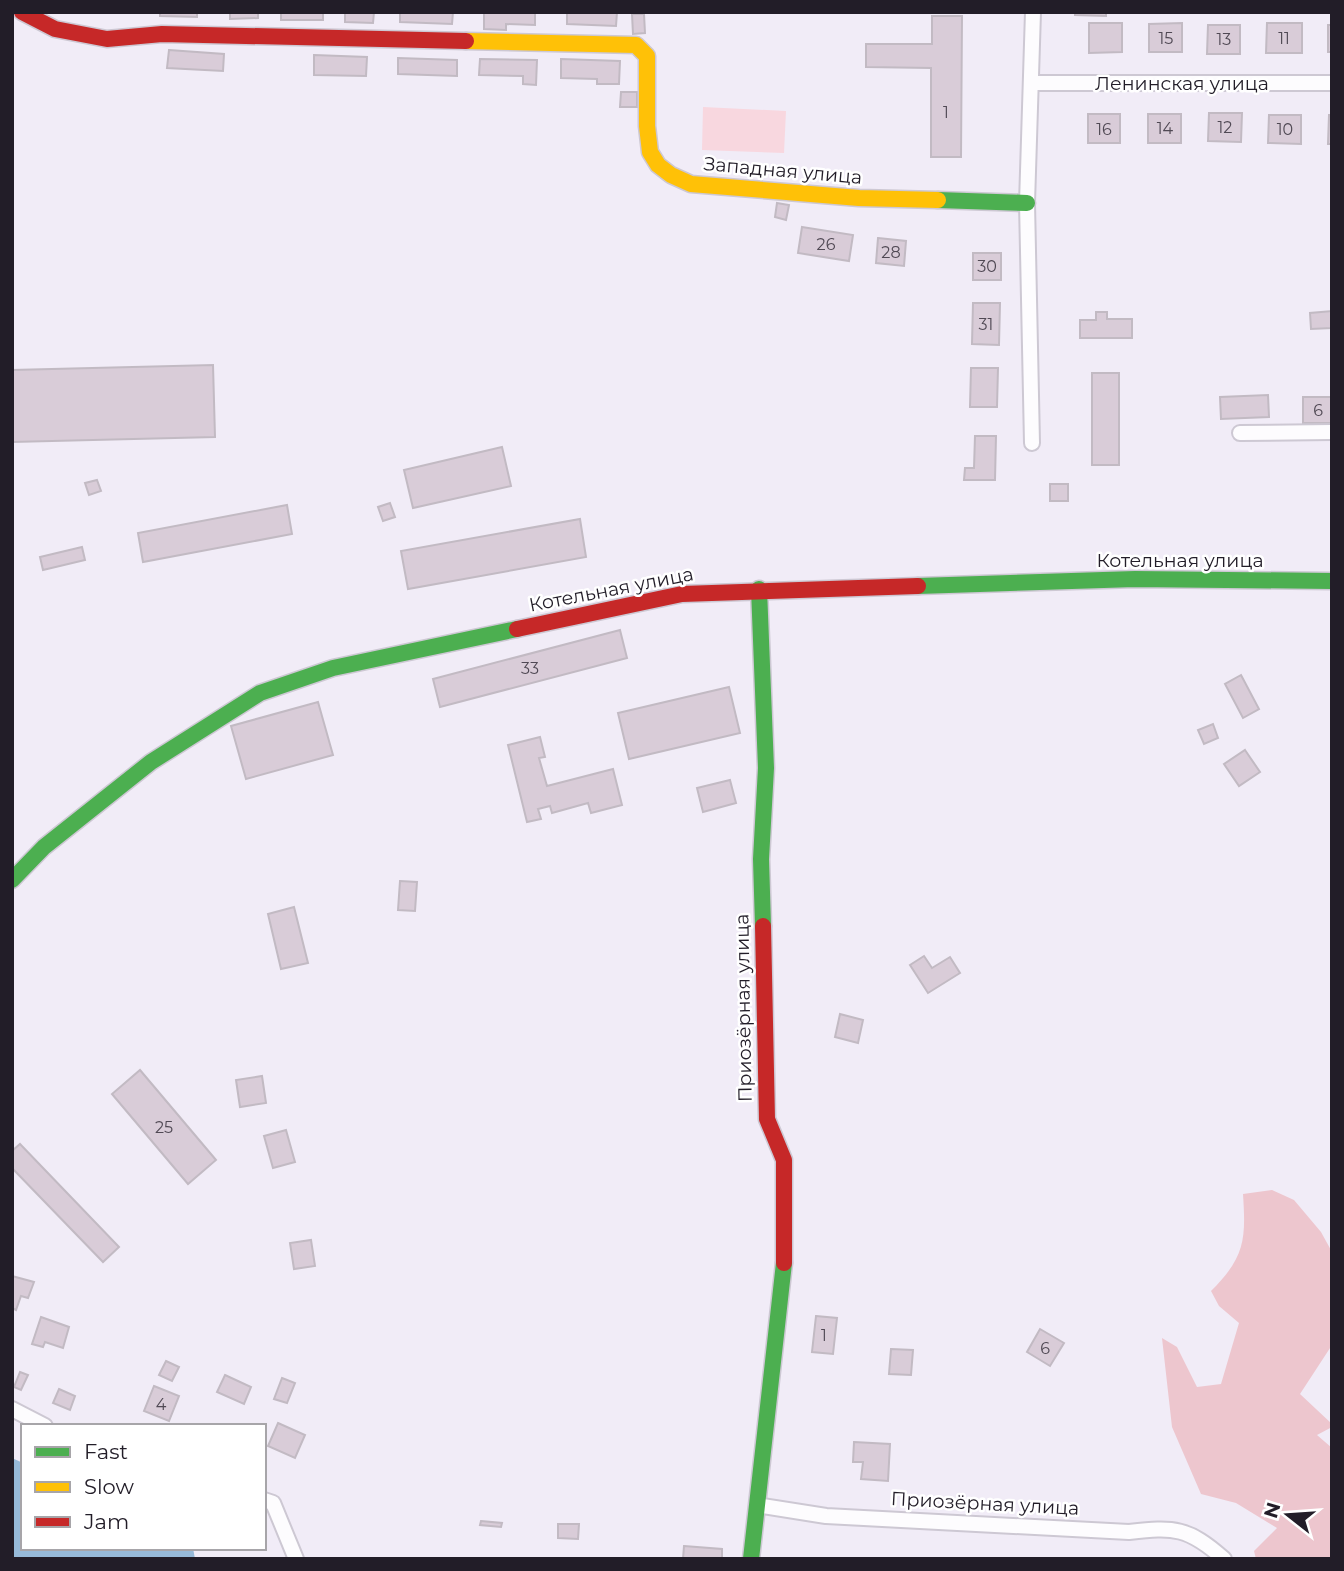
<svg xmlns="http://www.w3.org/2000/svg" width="1344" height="1571" font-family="Montserrat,sans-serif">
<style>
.green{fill:#f8d7df}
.forest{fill:#edc6ce}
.water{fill:#97bad9}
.building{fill:#d9ccd8;stroke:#c2bac3;stroke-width:2}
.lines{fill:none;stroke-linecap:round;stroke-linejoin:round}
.street-casing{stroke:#cdc8d3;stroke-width:18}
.fast-casing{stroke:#cdc8d3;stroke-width:19}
.slow-casing{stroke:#cdc8d3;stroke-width:19}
.jam-casing{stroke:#cdc8d3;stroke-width:19}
.street{stroke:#fdfcfe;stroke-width:14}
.fast{stroke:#4caf50;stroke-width:16}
.slow{stroke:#ffc107;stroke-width:16}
.jam{stroke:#c62828;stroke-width:16}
.labels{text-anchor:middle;stroke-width:5;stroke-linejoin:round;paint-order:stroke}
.number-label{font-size:16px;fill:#504954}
.street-label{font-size:19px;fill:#221d28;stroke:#fff}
</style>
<rect width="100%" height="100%" fill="#f1ecf7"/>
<!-- green -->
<polygon class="green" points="703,107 786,111 784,153 702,150"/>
<!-- forest -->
<path class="forest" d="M1272,1190L1294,1200L1321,1232L1332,1252V1345L1300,1394L1332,1424V1427L1317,1435L1332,1448V1559H1256L1254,1551L1277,1528L1236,1503L1201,1494L1172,1427L1162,1338L1177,1347L1197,1387L1221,1384L1239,1323L1219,1306L1211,1291C1245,1257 1246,1240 1243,1194Z"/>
<!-- water -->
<polygon class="water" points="12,1458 23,1463 23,1548 193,1548 195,1559 12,1559"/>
<!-- building -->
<g class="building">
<polygon points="160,12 197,12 197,17 160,16"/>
<polygon points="230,12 258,12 258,18 230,19"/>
<rect x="281" y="12" width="42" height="8"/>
<polygon points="345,12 374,12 373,23 345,22"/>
<polygon points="400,12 453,12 452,24 400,22"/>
<polygon points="484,12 535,12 535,25 506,24 506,30 484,29"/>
<polygon points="567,12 617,12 616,26 567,24"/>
<polygon points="1075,12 1106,12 1106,16 1075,15"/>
<polygon points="632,14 644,14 645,33 633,34"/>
<polygon points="932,16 962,16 961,157 931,157 931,68 866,67 866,44 932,44"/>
<polygon points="1089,23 1122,23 1122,52 1089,53"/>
<polygon points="1182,23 1182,52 1149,52 1149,24"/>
<polygon points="1267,23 1302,23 1302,53 1266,53"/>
<polygon points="1208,25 1240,25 1240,54 1207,54"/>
<rect x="1328" y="25" width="4" height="27"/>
<polygon points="169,50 224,54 223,71 167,68"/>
<polygon points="314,55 367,57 366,76 314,75"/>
<polygon points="398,58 457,60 457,76 398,74"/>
<polygon points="480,59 537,60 536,85 523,84 523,76 479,75"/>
<polygon points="561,59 620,61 619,84 597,84 597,79 561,78"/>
<polygon points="621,92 637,92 637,107 620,107"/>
<polygon points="1209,113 1242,113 1241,142 1208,141"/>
<rect x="1088" y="114" width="32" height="29"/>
<rect x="1148" y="114" width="33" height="29"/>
<polygon points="1269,115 1301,115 1301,144 1268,143"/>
<polygon points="1329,115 1332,115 1332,144 1328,144"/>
<polygon points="777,203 789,205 786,220 775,217"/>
<polygon points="802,227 853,235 849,261 798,253"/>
<polygon points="878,238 906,241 904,266 876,263"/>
<rect x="973" y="253" width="28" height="27"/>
<polygon points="973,303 1000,303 999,345 972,344"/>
<polygon points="1332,311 1332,328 1311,329 1310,313"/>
<polygon points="1096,312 1107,312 1107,319 1132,319 1132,338 1080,338 1080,320 1096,320"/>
<polygon points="213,365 215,437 12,442 12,370"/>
<polygon points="971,368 998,368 997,407 970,407"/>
<rect x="1092" y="373" width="27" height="92"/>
<polygon points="1268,395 1269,417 1221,419 1220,397"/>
<rect x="1303" y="397" width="29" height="26"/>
<polygon points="975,436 996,436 995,480 964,480 965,468 974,468"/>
<polygon points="502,447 511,486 413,508 404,470"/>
<polygon points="97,480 101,491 89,495 85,483"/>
<rect x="1050" y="484" width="18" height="17"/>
<polygon points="390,503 395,517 383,521 378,507"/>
<polygon points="287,505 292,534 143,562 138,533"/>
<polygon points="580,519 586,557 408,589 401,551"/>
<polygon points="82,547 85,560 43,570 40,557"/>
<polygon points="620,630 627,658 440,707 433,679"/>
<polygon points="1241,675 1259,709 1243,718 1225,684"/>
<polygon points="729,687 740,733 629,759 618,713"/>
<polygon points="318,702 333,755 246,779 231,726"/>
<polygon points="1213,724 1218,738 1204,744 1198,730"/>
<polygon points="540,737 545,757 539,758 547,786 613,769 622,805 591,813 588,803 552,813 550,806 538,809 541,819 527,822 508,745"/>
<polygon points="1245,750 1260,772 1239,786 1224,764"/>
<polygon points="730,780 736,803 703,812 697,788"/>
<polygon points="400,881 417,882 415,911 398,910"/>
<polygon points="294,907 308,963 281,969 268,914"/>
<polygon points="924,956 932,968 950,957 960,973 928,993 910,965"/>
<polygon points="840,1014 863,1020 858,1043 835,1037"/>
<polygon points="140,1070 216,1160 188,1184 112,1094"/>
<polygon points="262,1076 266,1103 240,1107 236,1080"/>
<polygon points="286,1130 295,1162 273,1168 264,1136"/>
<polygon points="20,1144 119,1247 103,1262 12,1168 12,1151"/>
<polygon points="311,1240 315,1266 294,1269 290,1243"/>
<polygon points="12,1276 34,1282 28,1298 21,1296 16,1310 12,1308"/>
<polygon points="816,1316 837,1318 833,1354 812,1352"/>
<polygon points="41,1317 69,1327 63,1348 45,1342 43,1347 32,1344"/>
<polygon points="1040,1329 1064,1343 1050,1366 1027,1352"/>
<polygon points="891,1349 913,1350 911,1375 889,1374"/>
<polygon points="166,1361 179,1367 172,1381 159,1375"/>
<polygon points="20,1372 28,1375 21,1390 14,1387"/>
<polygon points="225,1375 251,1387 244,1404 217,1392"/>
<polygon points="282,1378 295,1383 287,1403 274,1399"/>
<polygon points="154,1386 179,1396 169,1421 144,1411"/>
<polygon points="59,1389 75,1396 70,1410 53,1403"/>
<polygon points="278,1423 305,1435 295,1458 268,1446"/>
<polygon points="854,1442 890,1444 888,1481 861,1479 863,1462 853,1462"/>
<polygon points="481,1521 502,1523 501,1527 480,1525"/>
<polygon points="558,1524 579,1524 578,1539 558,1538"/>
<polygon points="684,1546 722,1549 722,1559 683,1559"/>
</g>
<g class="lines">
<defs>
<g id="street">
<polyline points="1032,83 1332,83"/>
<polyline points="1240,433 1332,432"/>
<polyline points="1032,443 1027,203 1033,12"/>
<polyline points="12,1409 45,1426"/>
<polyline points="264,1500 273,1503 296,1559"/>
<path d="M757,1505L826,1516L1129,1532C1174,1527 1188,1527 1224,1559"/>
</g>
<g id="fast">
<polyline points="938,200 1027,203"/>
<polyline points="918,586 1135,579 1332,581"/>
<polyline points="759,589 766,768 761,859 763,926"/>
<polyline points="12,880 44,847 151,762 260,693 333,668 517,629"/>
<polyline points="751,1559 784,1263"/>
</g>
<polyline id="slow" points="466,41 636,45 647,56 647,126 650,152 658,165 671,175 691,184 859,198 938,200"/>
<g id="jam">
<polyline points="22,12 55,29 107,39 162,34 466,41"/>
<polyline points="517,629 682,594 918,586"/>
<polyline points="763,926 767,1119 784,1160 784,1263"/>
</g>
</defs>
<!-- street casing -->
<use href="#street" class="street-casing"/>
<!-- fast casing -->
<use href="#fast" class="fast-casing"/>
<!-- slow casing -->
<use href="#slow" class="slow-casing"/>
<!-- jam casing -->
<use href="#jam" class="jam-casing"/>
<!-- street -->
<use href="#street" class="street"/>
<!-- fast -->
<use href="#fast" class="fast"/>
<!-- slow -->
<use href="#slow" class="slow"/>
<!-- jam -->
<use href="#jam" class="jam"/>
</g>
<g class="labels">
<!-- number labels -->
<g class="number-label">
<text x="1166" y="44">15</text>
<text x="1284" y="44">11</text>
<text x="1224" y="45">13</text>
<text x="946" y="118">1</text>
<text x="1225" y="133">12</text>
<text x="1165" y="134">14</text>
<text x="1104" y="135">16</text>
<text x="1285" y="135">10</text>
<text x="826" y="250">26</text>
<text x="891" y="258">28</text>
<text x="987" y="272">30</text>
<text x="986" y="330">31</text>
<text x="1318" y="416">6</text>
<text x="530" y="674">33</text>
<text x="164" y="1133">25</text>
<text x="824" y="1341">1</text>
<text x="1045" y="1354">6</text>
<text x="161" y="1410">4</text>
</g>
<!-- street labels -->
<g class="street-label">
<text x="1182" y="90">Ленинская улица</text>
<text transform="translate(783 170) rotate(5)" y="7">Западная улица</text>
<text x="1180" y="567">Котельная улица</text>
<text transform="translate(611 589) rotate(-11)" y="7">Котельная улица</text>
<text transform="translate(743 1008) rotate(-91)" y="7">Приозёрная улица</text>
<text transform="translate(985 1503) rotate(3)" y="7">Приозёрная улица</text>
</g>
</g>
<!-- border -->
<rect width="1344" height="1571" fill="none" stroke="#221d28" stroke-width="28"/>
<!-- legend -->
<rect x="21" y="1424" width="245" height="126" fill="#ffffff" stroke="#a7a5a9" stroke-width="2"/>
<rect x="35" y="1447" width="35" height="10" fill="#4caf50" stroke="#a7a5a9" stroke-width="2"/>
<text x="84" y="1459" font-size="21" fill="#221d28">Fast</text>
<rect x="35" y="1482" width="35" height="10" fill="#ffc107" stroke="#a7a5a9" stroke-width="2"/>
<text x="84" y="1494" font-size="21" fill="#221d28">Slow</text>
<rect x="35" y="1517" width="35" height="10" fill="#c62828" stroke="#a7a5a9" stroke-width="2"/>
<text x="84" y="1529" font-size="21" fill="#221d28">Jam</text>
<!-- north arrow -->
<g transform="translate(1288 1515) rotate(287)" stroke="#ffffff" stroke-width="5" paint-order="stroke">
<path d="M0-5L12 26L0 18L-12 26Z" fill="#221d28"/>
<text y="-10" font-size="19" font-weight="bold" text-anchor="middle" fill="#221d28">N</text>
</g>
</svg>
